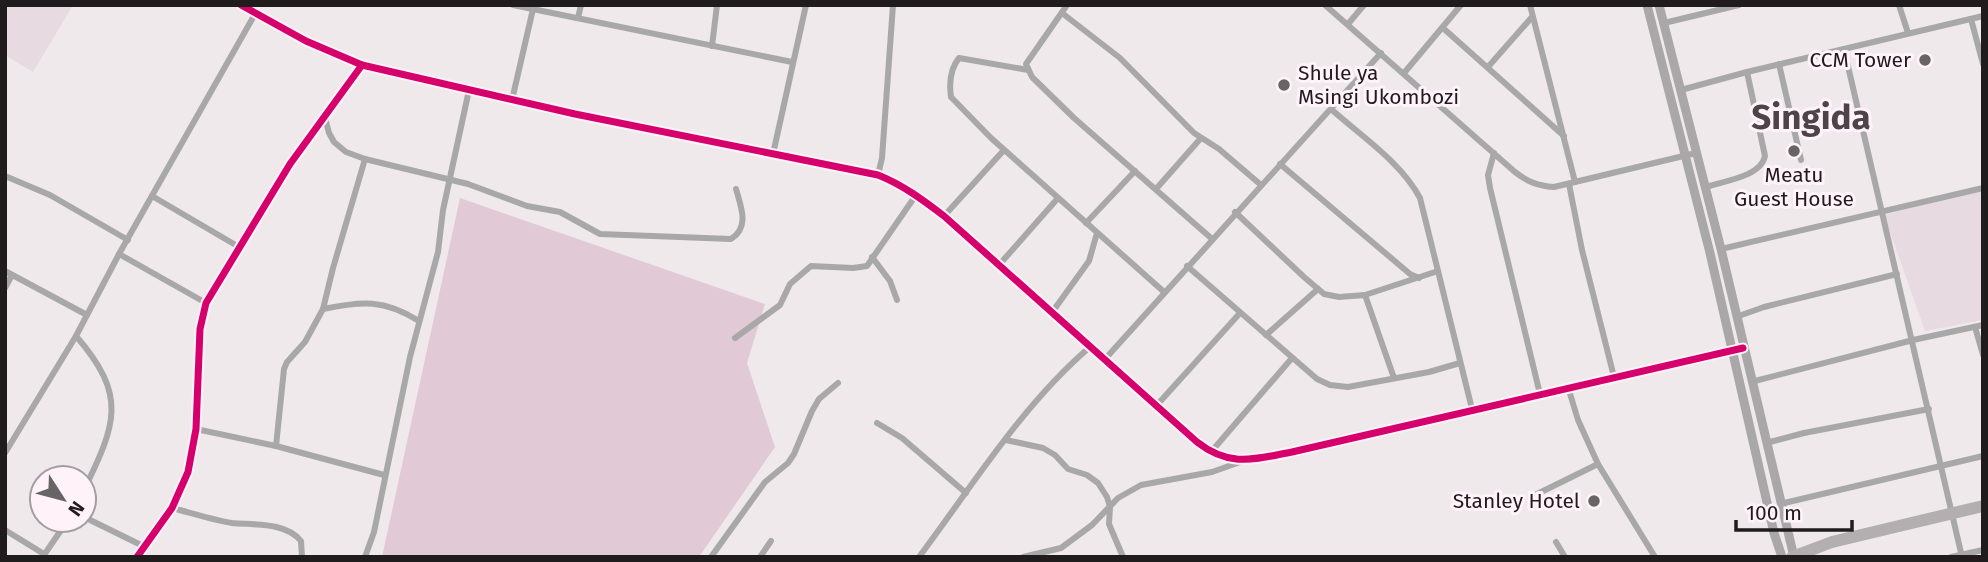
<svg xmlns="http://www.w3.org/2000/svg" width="1988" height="562" font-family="'Fira Sans',sans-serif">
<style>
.built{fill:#e8dae1}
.green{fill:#e2c9d6}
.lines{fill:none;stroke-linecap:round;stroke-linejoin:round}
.street{stroke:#a9a8a8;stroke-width:6}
.secondary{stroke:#a9a7a8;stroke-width:9}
.highway{stroke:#b3aeb0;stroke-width:12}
.cycleway-casing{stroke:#fff3f9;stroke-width:11}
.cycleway{stroke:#d6006c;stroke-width:7}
.poi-dot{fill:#686466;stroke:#fff3f9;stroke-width:2.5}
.labels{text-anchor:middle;stroke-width:6;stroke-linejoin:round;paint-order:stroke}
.poi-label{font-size:21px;fill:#201c1e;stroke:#fff3f9;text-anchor:end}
.town-label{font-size:35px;font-weight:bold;fill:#4d4448;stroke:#fff3f9}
</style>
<rect width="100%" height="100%" fill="#efe9ec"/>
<!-- built -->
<g class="built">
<polygon points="5,5 73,5 33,72 5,55"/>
<polygon points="1983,189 1983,320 1925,331 1884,215"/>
</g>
<!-- green -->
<polygon class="green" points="460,198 765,304 747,363 775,447 699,557 382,557"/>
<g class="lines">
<!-- street -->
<g class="street">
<path d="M241,5L306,41L362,65L575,114L878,175C903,185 923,200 944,216L1197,442C1230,468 1255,459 1292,452L1743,348"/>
<polyline points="513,5 792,62"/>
<polyline points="1067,5 1026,64 1032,77 1074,118 1211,238"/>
<path d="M1325,5L1515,172C1528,182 1538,186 1554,187L1696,153"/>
<polyline points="1530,5 1575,182"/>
<polyline points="1899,5 1908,33"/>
<polyline points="1062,13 1120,58 1194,133 1219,149 1261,185"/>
<polyline points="578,18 581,5"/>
<polyline points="1971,19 1983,64"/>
<polyline points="1664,23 1739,5"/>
<polyline points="1348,24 1364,5"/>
<polyline points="1443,28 1564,136"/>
<polyline points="712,46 717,5"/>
<polyline points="1844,49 1962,557"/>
<polyline points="1779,64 1801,160"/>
<polyline points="1488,67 1532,17"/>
<path d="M1028,70L959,58C950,69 949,83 951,97L991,138L1163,291"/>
<polyline points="1404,73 1461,5"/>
<polyline points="1681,90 1747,72 1983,16"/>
<polyline points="512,100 533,9"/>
<path d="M1331,109C1361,136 1401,162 1420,198L1472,409"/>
<path d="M324,114L329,133L334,142L346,152L365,159L468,184L527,206L560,212L600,234L731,239C750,227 741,207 736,189"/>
<polyline points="1494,153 1488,175 1490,188 1540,394"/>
<polyline points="773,154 806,5"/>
<polyline points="1280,164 1410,274 1419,278"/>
<polyline points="878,175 882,158 893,5"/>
<polyline points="5,176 50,195 128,240"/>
<polyline points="1569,184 1582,250 1614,377"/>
<path d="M1706,187C1723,181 1761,177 1765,156L1747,72"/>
<polyline points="1156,189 1201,138"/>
<polyline points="152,196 239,247"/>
<polyline points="1235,212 1304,277 1324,294 1339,297 1365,295 1438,271"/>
<polyline points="944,216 1004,150"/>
<polyline points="1086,223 1135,171"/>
<polyline points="1721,249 1983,188"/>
<polyline points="119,254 206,303"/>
<polyline points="872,257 890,281 897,300"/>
<polyline points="999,265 1058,198"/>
<polyline points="1187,266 1317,379 1330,385 1348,387 1429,372 1460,363"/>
<polyline points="5,271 87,315"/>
<polyline points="5,288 12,275"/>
<polyline points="1365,295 1394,378"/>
<path d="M323,309C362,301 384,299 419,321"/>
<polyline points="1053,311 1089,261 1097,233"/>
<polyline points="1736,317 1764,307 1897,274"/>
<polyline points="1975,327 1983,355"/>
<polyline points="1266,335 1318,289"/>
<path d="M76,336C128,396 116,424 84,490"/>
<polyline points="735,338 780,305 790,284 811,266 853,268 867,266 916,195"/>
<polyline points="1106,358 1381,53"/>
<polyline points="1751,382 1913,340 1983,325"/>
<polyline points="1568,387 1578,420 1598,464 1655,557"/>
<polyline points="1157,405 1240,313"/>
<polyline points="877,423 902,438 966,493"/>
<polyline points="196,429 276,446 384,475"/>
<polyline points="1006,440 1043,448 1055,455 1068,469 1087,475 1098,483 1107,497 1110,507 1109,524 1123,557"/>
<polyline points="1766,443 1804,433 1929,409"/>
<polyline points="276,446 284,369 287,362 305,342 323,309 333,268 365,159"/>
<polyline points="1211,452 1292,358"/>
<polyline points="5,453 76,336 119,254 255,14"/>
<polyline points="1531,497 1598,464"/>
<polyline points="1780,504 1983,456"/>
<path d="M172,508C192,513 212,520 232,523C254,525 286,522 301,541L302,557"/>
<polyline points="84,517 143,546"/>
<polyline points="5,530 44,554"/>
<polyline points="1556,542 1565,557"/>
<polyline points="44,555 68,520"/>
<polyline points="137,557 172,508 188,472 196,429 200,329 206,303 290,164 362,65"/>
<polyline points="365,557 374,532 410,357 438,252 443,210 469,90"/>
<polyline points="711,557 765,482 788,463 794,454 812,411 819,399 838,383"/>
<polyline points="760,557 771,541"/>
<path d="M919,557C973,485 1022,405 1091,346"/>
<polyline points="1023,557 1061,548 1092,525 1118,498 1141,485 1212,472 1243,461"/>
<polyline points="1951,557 1983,550"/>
</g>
<!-- secondary -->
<g class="secondary">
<polyline points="1647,5 1710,253 1774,533 1782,557"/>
<polyline points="1659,5 1721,249 1794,557"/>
</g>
<!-- highway -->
<polyline class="highway" points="1792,557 1832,542 1983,506"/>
<defs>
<g id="cycleway">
<path d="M241,5L306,41L362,65L575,114L878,175C903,185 923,200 944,216L1197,442C1230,468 1255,459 1292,452L1743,348"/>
<polyline points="137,557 172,508 188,472 196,429 200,329 206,303 290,164 362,65"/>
</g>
</defs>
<!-- cycleway casing -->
<use href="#cycleway" class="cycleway-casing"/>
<!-- cycleway -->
<use href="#cycleway" class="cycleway"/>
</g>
<!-- markers -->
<g class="poi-dot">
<circle cx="1925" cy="60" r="7"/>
<circle cx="1284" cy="85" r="7"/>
<circle cx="1794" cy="151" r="7"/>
<circle cx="1594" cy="501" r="7"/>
</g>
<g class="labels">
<!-- poi labels -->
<g class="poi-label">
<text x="1911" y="67">CCM Tower</text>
<text x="1298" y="80" text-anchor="start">Shule ya<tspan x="1298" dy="24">Msingi Ukombozi</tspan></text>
<text x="1794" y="182" text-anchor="middle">Meatu<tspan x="1794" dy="24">Guest House</tspan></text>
<text x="1580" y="508">Stanley Hotel</text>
</g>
<!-- town labels -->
<g class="town-label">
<text x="1811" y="129">Singida</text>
</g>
</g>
<!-- border -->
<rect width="1988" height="562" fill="none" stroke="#201c1e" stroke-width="14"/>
<!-- north arrow -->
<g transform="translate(63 499) rotate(126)"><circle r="33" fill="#fff3f9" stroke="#a69da1" stroke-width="2"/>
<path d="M0-5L12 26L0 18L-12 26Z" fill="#686466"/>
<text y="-10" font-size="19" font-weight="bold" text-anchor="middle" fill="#201c1e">N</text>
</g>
<!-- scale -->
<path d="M1736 520v10h116v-10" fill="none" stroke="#201c1e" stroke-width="3.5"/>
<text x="1746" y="520" font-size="21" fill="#201c1e" stroke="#fff3f9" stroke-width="5" paint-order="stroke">100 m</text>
</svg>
